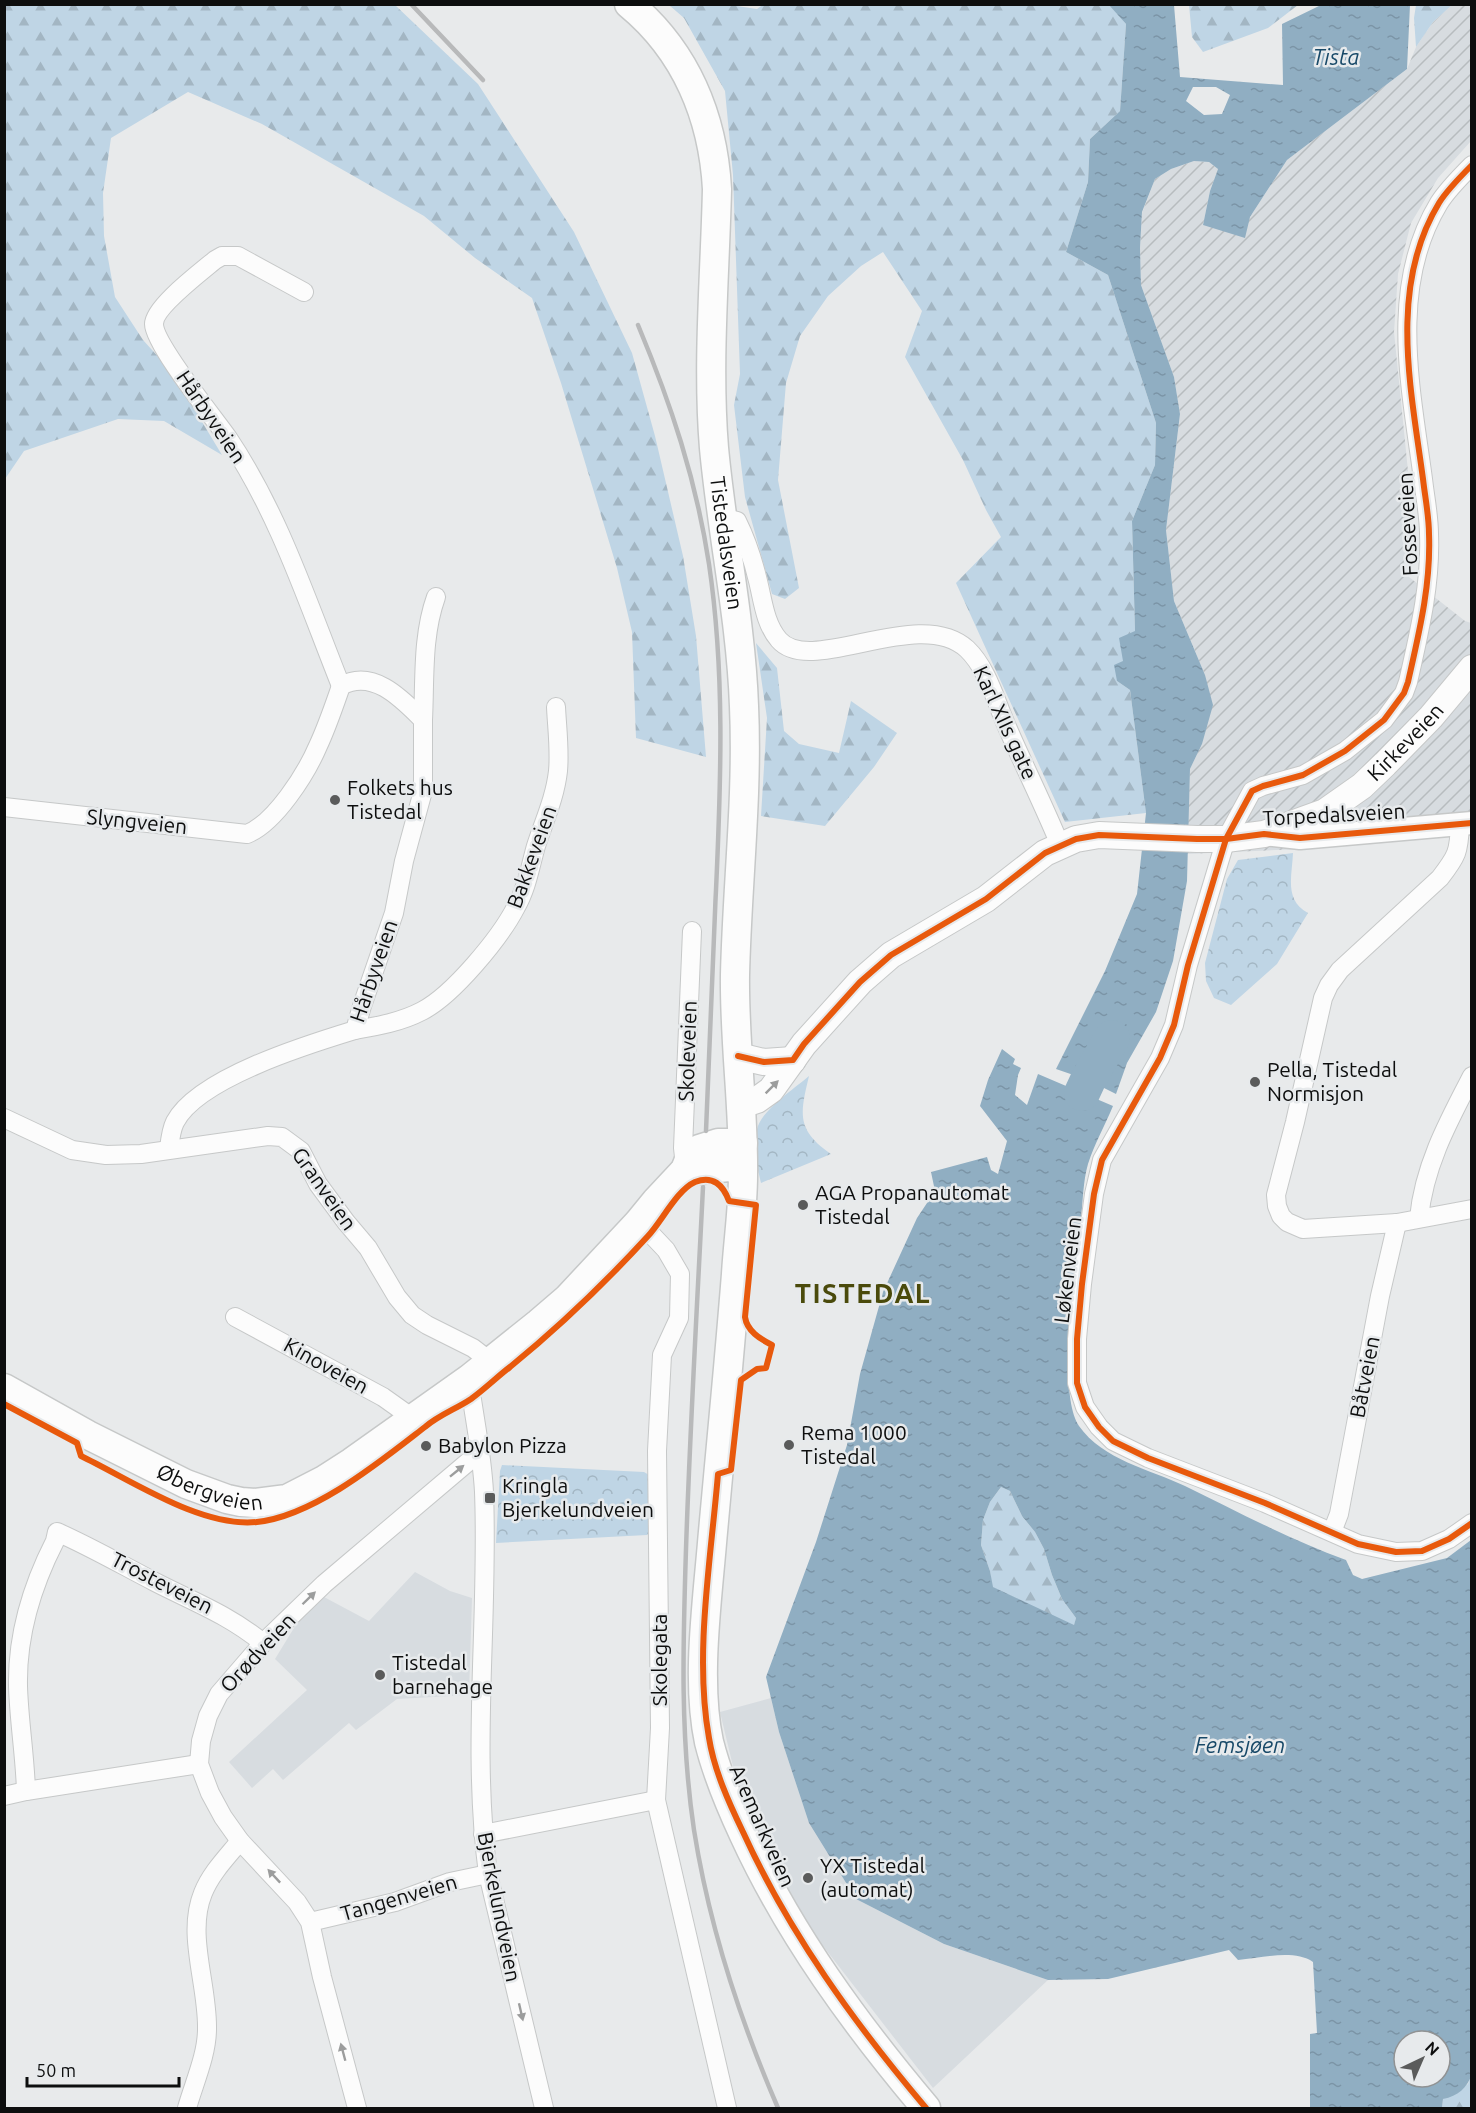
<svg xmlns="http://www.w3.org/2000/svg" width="1476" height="2113" font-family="Ubuntu,sans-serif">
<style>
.built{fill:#d7dce0}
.industrial{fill:url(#industrial-furrows)}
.forest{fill:url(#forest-firs)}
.park{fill:url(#park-crowns)}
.water{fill:url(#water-ripples);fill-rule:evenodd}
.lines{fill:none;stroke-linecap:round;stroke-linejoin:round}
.river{stroke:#90aec2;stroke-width:36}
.minor-casing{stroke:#c6c8c8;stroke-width:20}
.tertiary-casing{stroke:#c6c8c8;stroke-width:25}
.secondary-casing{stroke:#c6c8c8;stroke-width:28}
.primary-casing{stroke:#c6c8c8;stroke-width:31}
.minor{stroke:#fcfcfc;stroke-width:18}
.tertiary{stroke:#fcfcfc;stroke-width:22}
.secondary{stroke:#fcfcfc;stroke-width:26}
.primary{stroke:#fcfcfc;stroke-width:28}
.rail{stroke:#b8b9ba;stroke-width:4.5}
.cycleway-casing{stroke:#e7eaec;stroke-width:10}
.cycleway{stroke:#e8590c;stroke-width:6}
.oneway{fill:#9c9d9d}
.poi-dot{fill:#5a5b5b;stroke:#e7eaec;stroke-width:2}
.labels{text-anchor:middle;stroke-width:5;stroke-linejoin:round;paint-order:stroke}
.street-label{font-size:21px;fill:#0d0e0e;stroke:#e7eaec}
.poi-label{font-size:21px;fill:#0d0e0e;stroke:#e7eaec;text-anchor:start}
.water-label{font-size:22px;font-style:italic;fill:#184968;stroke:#e7eaec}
.district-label{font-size:27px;font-weight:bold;letter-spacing:1.5px;fill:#4a4a0b;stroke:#e7eaec}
</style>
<defs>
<pattern id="industrial-furrows" width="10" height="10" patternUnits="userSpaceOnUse" patternTransform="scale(1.5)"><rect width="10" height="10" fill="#d7dce0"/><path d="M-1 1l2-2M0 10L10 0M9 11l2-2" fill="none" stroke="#b7bcbf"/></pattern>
<pattern id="forest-firs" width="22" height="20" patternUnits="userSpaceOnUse" patternTransform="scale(1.5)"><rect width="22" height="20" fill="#bfd5e5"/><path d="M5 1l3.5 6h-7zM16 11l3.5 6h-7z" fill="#a3b6c3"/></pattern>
<pattern id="park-crowns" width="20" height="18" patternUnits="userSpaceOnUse" patternTransform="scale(1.5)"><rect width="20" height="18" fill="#bfd5e5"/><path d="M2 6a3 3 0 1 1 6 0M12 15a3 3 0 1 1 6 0" fill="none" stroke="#a3b6c3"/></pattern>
<pattern id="water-ripples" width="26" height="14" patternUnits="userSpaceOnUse" patternTransform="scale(1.5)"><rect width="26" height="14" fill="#90aec2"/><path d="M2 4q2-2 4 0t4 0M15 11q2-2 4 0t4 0" fill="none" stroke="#7b94a6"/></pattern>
</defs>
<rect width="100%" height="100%" fill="#e8eaeb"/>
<!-- built -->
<g class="built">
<polygon points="415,1572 450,1591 472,1598 469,1695 397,1699 356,1730 349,1723 283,1780 273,1769 252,1788 229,1762 307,1690 275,1659 297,1623 324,1597 369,1621"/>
<polygon points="771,1698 779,1732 809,1823 856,1899 944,1944 1048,1980 933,2088 813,1933 765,1850 737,1783 720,1712"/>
</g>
<!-- industrial -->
<polygon class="industrial" points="1452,5 1471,5 1471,141 1438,178 1411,223 1398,274 1394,332 1411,501 1409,577 1465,621 1471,623 1471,834 1447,835 1300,849 1187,854 1190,769 1202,744 1205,675 1174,601 1166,530 1180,414 1174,377 1141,285 1140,248 1142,213 1155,179 1171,169 1194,161 1209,162 1218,169 1210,191 1203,225 1250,217 1287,160 1407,69 1416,47 1433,22"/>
<!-- forest -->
<g class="forest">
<polygon points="764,4 1109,4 1126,24 1120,111 1090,139 1088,182 1066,252 1108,275 1156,423 1155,465 1132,521 1135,631 1117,681 1130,690 1146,813 1065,822 956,583 1001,537 986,510 963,460 905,357 922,311 883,252 861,266 828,296 800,336 786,383 778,480 799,588 785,599 772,594 745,497 734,405 740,374 733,175 725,91 684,18 669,5 730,5 757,9"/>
<polygon points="5,5 395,5 478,84 574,232 632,353 655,436 683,556 696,636 706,757 636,738 632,632 617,568 561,383 532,298 475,258 424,216 262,124 188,92 111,138 103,193 104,236 115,297 143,340 172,372 222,455 164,421 118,419 24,451 5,479"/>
<polygon points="1189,5 1189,4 1298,5 1268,28 1203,52 1192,37"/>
<polygon points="1416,5 1452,5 1433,22 1416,47 1414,18"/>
<polygon points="756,643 777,668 784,731 799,744 839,753 851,701 897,733 874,767 825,826 761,816 767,718"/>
<polygon points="1001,1487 1010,1491 1022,1516 1035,1532 1044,1549 1052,1575 1062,1599 1076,1618 1074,1626 992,1587 990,1571 981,1545 983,1520 990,1502"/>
<polygon points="1471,2074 1471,2108 1442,2108 1443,2099 1468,2084"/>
</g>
<!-- park -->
<g class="park">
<path d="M1293,853C1292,877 1284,900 1308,913L1277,964L1231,1005L1214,998L1206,981L1205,963L1227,879L1238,860Z"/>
<path d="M809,1076C800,1114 796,1130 831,1154L761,1183C757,1166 752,1143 758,1126C764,1109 795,1088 809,1076Z"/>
<polygon points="502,1465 644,1472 649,1475 652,1530 647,1535 496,1543 500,1471"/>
</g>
<!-- water -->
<g class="water">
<path d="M1109,5H1174L1180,77L1283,85L1282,24L1321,5H1410L1407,69L1287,160L1250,217L1245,238L1203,225L1210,191L1218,169L1209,162L1194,161L1171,169L1155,179L1142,212L1140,248L1141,285L1174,377L1180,414L1166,530L1174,601L1205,675L1213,705L1202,744L1190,769L1187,881L1173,961L1156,1012L1127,1063L1116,1094L1088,1080L1056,1069L1105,971L1137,894L1146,813L1130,690L1117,681L1114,665L1123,661L1119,638L1135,631L1132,521L1155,465L1156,423L1108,275L1066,252L1088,182L1090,139L1120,111L1126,24ZM1193,87H1216L1230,95L1222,114L1204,115L1186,101Z"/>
<path d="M1002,1049L1015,1059L1013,1064L1021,1068L1018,1075L1015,1095L1027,1105L1038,1074L1113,1106C1105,1125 1094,1145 1088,1164C1083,1181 1083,1201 1081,1219C1076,1262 1056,1392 1079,1426C1103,1460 1149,1469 1185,1486C1238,1512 1291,1540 1346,1560L1353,1575L1362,1579L1447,1558L1471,1540L1472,2074C1467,2088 1458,2096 1443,2099L1442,2108H1310V2034L1317,2033L1313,1962C1294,1949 1261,1958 1238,1960L1229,1950L1108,1979L1048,1980L944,1944L856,1899L809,1823L779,1732L766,1677L816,1542L847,1445L860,1374L883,1292L917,1218L935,1191L931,1172L987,1157L991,1170L998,1174L1007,1141L980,1106L988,1080ZM1001,1487L1010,1491L1022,1516L1035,1532L1044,1549L1052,1575L1062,1599L1076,1618L1074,1625L993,1587L990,1571L981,1545L983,1520L990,1502ZM1404,2041H1440V2077H1404Z"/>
</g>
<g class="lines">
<!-- river -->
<polyline class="river" points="1082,1093 1088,1080 1112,1038"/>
<defs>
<g id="minor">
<path d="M1472,165C1460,177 1447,190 1439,203C1388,287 1411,389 1423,479C1425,497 1429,516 1429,534C1431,585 1419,633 1408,682L1404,693L1384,720L1345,751L1303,775L1263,786L1252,791L1226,839L1188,965L1174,1025L1160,1058L1102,1160L1094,1194L1082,1284L1077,1339V1383L1085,1407L1099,1427L1113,1441L1148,1458L1265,1503L1358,1544L1396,1552L1422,1551L1449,1539L1472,1523"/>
<path d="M304,292L238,256H222L215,260C201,272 154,307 154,324C154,344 214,418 228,438C279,514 307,601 341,686"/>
<path d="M721,517L737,521C747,541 753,560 758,581C763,601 765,624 779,640C811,677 919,605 967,649C988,669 996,703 1008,729C1025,768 1044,806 1060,845"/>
<path d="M423,720C425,679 422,636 436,597"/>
<path d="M4,807L247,834C275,823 306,774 318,746C327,727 334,706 341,686C373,668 402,699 423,720V791L404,861L394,913L362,1006L355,1030C309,1044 198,1078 175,1122C171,1130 170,1140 169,1149"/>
<path d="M1460,824C1459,852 1457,856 1440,878L1340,970L1329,985L1323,998L1295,1122L1276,1195L1277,1206L1281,1216L1287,1222L1303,1229L1397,1223L1472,1209"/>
<path d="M355,1030C378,1026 401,1022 422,1011C453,995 500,938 516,907C527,888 530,867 536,846C544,821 555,798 558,771C560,750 557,728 556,707"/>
<polyline points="4,1118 72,1150 106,1155 141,1154 268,1136 282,1137 301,1151 318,1184 346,1222 368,1248 397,1297 412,1315 427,1325 473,1348 491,1362"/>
<polyline points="685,1166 683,1148 692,931"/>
<path d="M1419,1218C1424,1166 1448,1122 1472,1076"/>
<polyline points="638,1223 650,1233 666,1250 680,1274 679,1318 662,1355 657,1451 660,1728 656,1800 727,2108"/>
<polyline points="235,1317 383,1397 414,1419"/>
<path d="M469,1379C474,1417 482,1453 484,1492C489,1619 471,1747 488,1874L544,2108"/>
<polyline points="1332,1532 1339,1514 1380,1296 1397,1223"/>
<path d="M26,1791C25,1756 19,1721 18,1686C17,1635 32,1586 55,1541L57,1532C91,1547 122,1565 155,1582C194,1602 229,1615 263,1643"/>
<polyline points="4,1796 26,1791 199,1764"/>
<polyline points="483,1834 656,1800"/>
<polyline points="310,1922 395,1902 450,1882 488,1874"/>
<path d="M187,2108C194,2083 207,2055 207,2029C208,1985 186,1934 203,1893C211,1873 227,1857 240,1841"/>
<polyline points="357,2108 322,1977 310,1922 297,1902 240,1841 223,1817 210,1793 199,1764 201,1741 208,1716 219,1694 263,1643 324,1584 481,1451"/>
</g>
<polyline id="tertiary" points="1264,834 1300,838 1472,823"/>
<g id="secondary">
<polyline points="738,1056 764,1062 793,1060"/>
<path id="s1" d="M742,1105L757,1100L771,1090L804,1044L860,982L891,955L986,899L1045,853L1076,839L1099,835L1197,839H1226L1264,834L1325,812L1362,786L1385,764L1431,717L1472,668"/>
</g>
<g id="primary">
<path id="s2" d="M629,4C686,51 713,117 717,189C715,274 707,364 714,448C722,535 741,620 744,706C748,796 737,886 735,975C734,1042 744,1108 743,1175C743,1208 738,1241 736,1274C729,1364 720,1453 712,1543C707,1603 696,1682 709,1742C717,1774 730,1805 744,1835C790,1935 856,2025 926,2108"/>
<polyline points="685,1170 692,1171 728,1167 743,1170"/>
<path id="s3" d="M4,1388L88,1435L186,1484L227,1499L241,1502L255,1503L287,1499L324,1480L352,1462L469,1379L539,1323L567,1299L638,1223L656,1201L685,1170L690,1157L699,1149L718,1143H743"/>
</g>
</defs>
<!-- minor casing -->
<use href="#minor" class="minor-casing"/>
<!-- tertiary casing -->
<use href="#tertiary" class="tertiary-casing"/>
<!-- secondary casing -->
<use href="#secondary" class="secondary-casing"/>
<!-- primary casing -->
<use href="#primary" class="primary-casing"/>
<!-- minor -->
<use href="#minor" class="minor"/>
<!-- tertiary -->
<use href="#tertiary" class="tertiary"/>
<!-- secondary -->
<use href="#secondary" class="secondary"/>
<!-- primary -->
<use href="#primary" class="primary"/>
<!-- rail -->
<g class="rail">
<polyline points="411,4 483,80"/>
<path d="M638,325C671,404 696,479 709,564C725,672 721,781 716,890C712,970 709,1050 706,1131"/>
<path d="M703,1187C697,1308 690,1428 686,1549C683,1643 680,1737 694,1830C709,1925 740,2020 778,2108"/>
</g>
<defs>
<g id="cycleway">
<path d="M1472,165C1460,177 1447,190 1439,203C1388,287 1411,389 1423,479C1425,497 1429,516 1429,534C1431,585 1419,633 1408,682L1404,693L1384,720L1345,751L1303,775L1263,786L1252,791L1226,839L1188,965L1174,1025L1160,1058L1102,1160L1094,1194L1082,1284L1077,1339V1383L1085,1407L1099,1427L1113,1441L1148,1458L1265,1503L1358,1544L1396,1552L1422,1551L1449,1539L1472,1523"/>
<polyline points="738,1056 764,1062 793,1060 804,1044 860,982 891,955 986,899 1045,853 1076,839 1099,835 1197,839 1226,839 1264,834 1300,838 1472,823"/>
<path d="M4,1404L77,1443L81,1456C131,1480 201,1528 257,1522C314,1516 381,1461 425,1427C439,1415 456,1409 471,1399C485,1389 497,1377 510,1367C559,1327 605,1283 648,1236C662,1221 677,1190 695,1182C713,1175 723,1185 729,1201L756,1205L745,1317C747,1331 760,1339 772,1345L766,1368L757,1369L741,1380L731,1470L718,1474C711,1558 694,1655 709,1738C714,1770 729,1803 743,1832C789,1933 855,2024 926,2108"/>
</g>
</defs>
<!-- cycleway casing -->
<use href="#cycleway" class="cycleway-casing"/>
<!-- cycleway -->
<use href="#cycleway" class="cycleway"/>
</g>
<!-- one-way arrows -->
<defs><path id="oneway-solid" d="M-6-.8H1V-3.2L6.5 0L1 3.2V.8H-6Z" transform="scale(1.5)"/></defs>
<g class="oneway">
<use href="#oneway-solid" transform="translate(772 1087) rotate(-45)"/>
<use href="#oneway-solid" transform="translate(457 1471) rotate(-39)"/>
<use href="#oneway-solid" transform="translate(309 1598) rotate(-44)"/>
<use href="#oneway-solid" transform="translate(274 1876) rotate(-133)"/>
<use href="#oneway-solid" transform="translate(521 2012) rotate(77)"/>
<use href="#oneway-solid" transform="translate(343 2052) rotate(-105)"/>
</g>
<!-- markers -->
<g class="poi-dot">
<circle cx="335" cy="800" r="6"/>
<circle cx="1255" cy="1082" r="6"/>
<circle cx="803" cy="1205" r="6"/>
<circle cx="789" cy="1445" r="6"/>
<circle cx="426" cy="1446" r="6"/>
<rect x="484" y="1492" width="12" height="12" rx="3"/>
<circle cx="380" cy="1675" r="6"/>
<circle cx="808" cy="1878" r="6"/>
</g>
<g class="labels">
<!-- street labels -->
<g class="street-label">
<text transform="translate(211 417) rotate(56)" y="7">Hårbyveien</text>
<text transform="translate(1408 524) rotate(-93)" y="7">Fosseveien</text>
<text dy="7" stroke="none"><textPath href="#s2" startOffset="566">Tistedalsveien</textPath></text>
<text transform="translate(1005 723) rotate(65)" y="7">Karl XIIs gate</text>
<text dy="7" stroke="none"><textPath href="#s1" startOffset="794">Kirkeveien</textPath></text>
<text transform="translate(1334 815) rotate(-3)" y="7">Torpedalsveien</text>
<text transform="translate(137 822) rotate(6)" y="7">Slyngveien</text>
<text transform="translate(532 857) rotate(-70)" y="7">Bakkeveien</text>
<text transform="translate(374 971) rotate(-71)" y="7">Hårbyveien</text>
<text transform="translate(688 1051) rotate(-88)" y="7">Skoleveien</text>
<text transform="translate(324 1189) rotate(55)" y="7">Granveien</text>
<text transform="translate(1068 1270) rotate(-83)" y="7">Løkenveien</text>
<text transform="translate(326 1366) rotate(29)" y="7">Kinoveien</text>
<text transform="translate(1365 1377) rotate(-79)" y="7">Båtveien</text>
<text dy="7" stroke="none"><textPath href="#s3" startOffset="230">Øbergveien</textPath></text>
<text transform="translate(162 1583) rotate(27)" y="7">Trosteveien</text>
<text transform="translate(258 1653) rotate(-47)" y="7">Orødveien</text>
<text transform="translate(660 1660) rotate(-90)" y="7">Skolegata</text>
<text transform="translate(762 1826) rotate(66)" y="7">Aremarkveien</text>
<text transform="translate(399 1898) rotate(-16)" y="7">Tangenveien</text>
<text transform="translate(499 1907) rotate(79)" y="7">Bjerkelundveien</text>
</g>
<!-- poi labels -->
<g class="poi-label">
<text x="347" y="795">Folkets hus<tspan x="347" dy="24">Tistedal</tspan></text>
<text x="1267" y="1077">Pella, Tistedal<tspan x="1267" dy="24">Normisjon</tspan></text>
<text x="815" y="1200">AGA Propanautomat<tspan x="815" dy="24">Tistedal</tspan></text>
<text x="801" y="1440">Rema 1000<tspan x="801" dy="24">Tistedal</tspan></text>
<text x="438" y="1453">Babylon Pizza</text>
<text x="502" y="1493">Kringla<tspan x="502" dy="24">Bjerkelundveien</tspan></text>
<text x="392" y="1670">Tistedal<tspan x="392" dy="24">barnehage</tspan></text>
<text x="820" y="1873">YX Tistedal<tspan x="820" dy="24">(automat)</tspan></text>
</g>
<!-- water labels -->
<g class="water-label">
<text x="1336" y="65">Tista</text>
<text x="1240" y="1753">Femsjøen</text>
</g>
<!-- district labels -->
<g class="district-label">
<text x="863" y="1303">TISTEDAL</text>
</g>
</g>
<!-- border -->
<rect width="1476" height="2113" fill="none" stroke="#0d0e0e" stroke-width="12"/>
<!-- north arrow -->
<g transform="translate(1422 2059) rotate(44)"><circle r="28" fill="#e7eaec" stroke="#909293" stroke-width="1.5"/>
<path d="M0-4.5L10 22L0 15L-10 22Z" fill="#5a5b5b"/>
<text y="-9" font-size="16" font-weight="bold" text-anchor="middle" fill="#0d0e0e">N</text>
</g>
<!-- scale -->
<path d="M27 2077v9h152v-9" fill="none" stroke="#0d0e0e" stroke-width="3"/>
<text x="36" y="2077" font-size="18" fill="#0d0e0e" stroke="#e7eaec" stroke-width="4.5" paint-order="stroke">50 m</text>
</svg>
